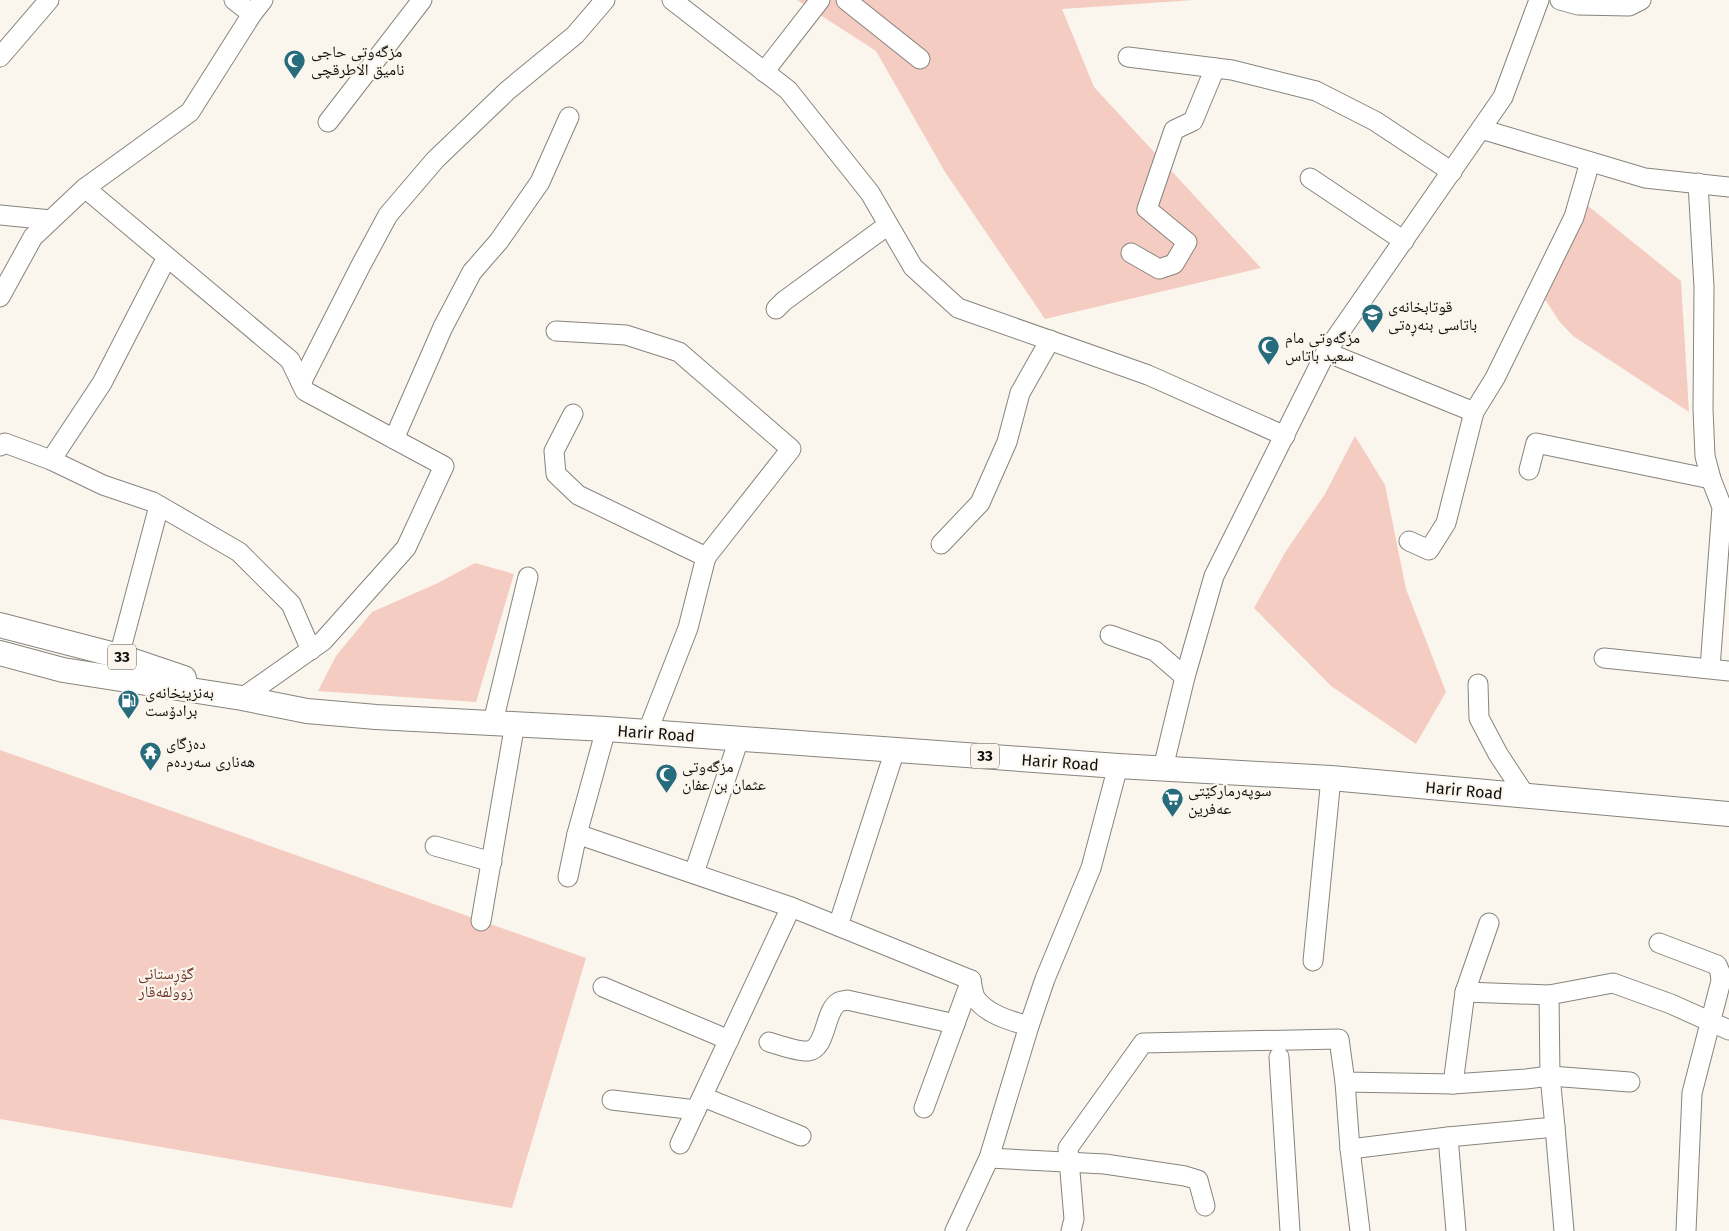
<svg xmlns="http://www.w3.org/2000/svg" width="1729" height="1231" font-family="'Fira Sans','Noto Naskh Arabic',sans-serif">
<style>
.green{fill:#f5ccc1}
.lines{fill:none;stroke-linecap:round;stroke-linejoin:round}
.minor-casing{stroke:#87847d;stroke-width:21}
.major-casing{stroke:#87847d;stroke-width:26}
.minor{stroke:#fff;stroke-width:19}
.major{stroke:#fff;stroke-width:24}
.labels{text-anchor:middle;stroke-width:4.5;stroke-linejoin:round;paint-order:stroke}
.shield{fill:#faf6ee;stroke:#565450;stroke-width:1}
.shield-label{font-size:15px;font-weight:bold;fill:#100f0c}
.poi-label{font-size:16px;fill:#100f0c;stroke:#faf6ee;text-anchor:start}
.street-label{font-size:16px;fill:#100f0c;stroke:#faf6ee}
.park-label{font-size:16px;fill:#6d3627;stroke:#faf6ee}
</style>
<rect width="100%" height="100%" fill="#faf6ee"/>
<!-- green -->
<g class="green">
<polygon points="797,0 1194,0 1062,9 1094,87 1261,268 1045,319 945,172 876,51"/>
<polygon points="1572,193 1681,281 1689,412 1573,336 1559,321 1541,293"/>
<polygon points="1355,436 1385,485 1406,589 1446,692 1416,744 1331,686 1254,608 1286,551 1325,494"/>
<polygon points="475,563 514,574 476,702 318,691 336,656 372,612 438,583"/>
<polygon points="0,750 586,958 512,1208 0,1119"/>
</g>
<g class="lines">
<defs>
<g id="minor">
<polyline points="234,0 252,14"/>
<polyline points="672,0 788,90 870,193 913,267 958,308 1148,375 1285,436"/>
<polyline points="846,0 920,59"/>
<polyline points="1560,0 1578,5 1629,6 1641,0"/>
<polyline points="0,57 49,0"/>
<polyline points="1128,57 1232,70 1316,91 1375,121 1452,172"/>
<polyline points="764,72 820,0"/>
<polyline points="328,122 422,0"/>
<polyline points="1481,129 1645,178 1729,187"/>
<polyline points="1310,178 1404,241"/>
<polyline points="1698,183 1704,287 1703,409 1705,456 1711,479 1722,507 1710,668"/>
<polyline points="85,188 290,360 305,391 444,466 406,548 323,641 242,698"/>
<polyline points="0,215 51,220"/>
<polyline points="1131,253 1159,269 1174,264 1187,242 1147,209 1174,130 1193,121 1215,68"/>
<polyline points="0,297 33,237 85,188 190,112 252,14 263,0"/>
<polyline points="776,309 784,301 888,225"/>
<polyline points="556,331 626,335 679,352 791,449 706,557"/>
<polyline points="1326,352 1474,412 1495,378 1574,217 1590,162"/>
<polyline points="301,383 361,265 388,215 435,160 507,91 575,35 605,0"/>
<polyline points="573,414 554,451 556,474 578,495 706,557 688,628 649,728 651,733"/>
<polyline points="394,439 443,327 472,272 499,241 540,182 569,117"/>
<polyline points="0,446 5,443 51,460 102,383 167,257"/>
<polyline points="51,460 103,485 153,502 239,552 291,604 311,650"/>
<polyline points="1529,470 1536,443 1711,479"/>
<polyline points="1409,541 1429,550 1446,523 1474,412"/>
<polyline points="941,544 980,503 1007,442 1020,393 1050,340"/>
<polyline points="1110,635 1155,651 1185,677"/>
<polyline points="119,656 159,506"/>
<polyline points="1604,658 1729,671"/>
<polyline points="1478,684 1479,718 1498,754 1525,795"/>
<polyline points="493,722 528,577"/>
<polyline points="1163,768 1185,677 1214,576 1326,352 1503,97 1539,0"/>
<polyline points="577,834 791,907 971,980"/>
<polyline points="435,846 492,862"/>
<polyline points="694,873 739,739"/>
<polyline points="568,877 577,834 606,729"/>
<polyline points="481,921 515,723"/>
<polyline points="838,926 895,750"/>
<polyline points="1659,943 1717,965 1720,972 1721,981 1692,1093 1686,1231"/>
<polyline points="1313,961 1331,778"/>
<path d="M971,980C972,985 973,994 976,999C988,1015 1011,1021 1029,1026"/>
<polyline points="603,987 729,1040"/>
<polyline points="1465,992 1549,995 1613,983 1671,1004 1729,1030"/>
<path d="M769,1042C779,1045 799,1052 808,1051C827,1049 824,1010 839,1002C841,1001 844,1001 847,1000L955,1024"/>
<polyline points="1279,1057 1290,1231"/>
<polyline points="1345,1082 1350,1149 1360,1231"/>
<polyline points="1453,1084 1465,992 1489,923"/>
<polyline points="703,1097 801,1136"/>
<polyline points="612,1100 696,1110"/>
<polyline points="924,1108 971,980"/>
<polyline points="1555,1127 1564,1231"/>
<polyline points="1448,1137 1456,1231"/>
<polyline points="680,1144 791,907"/>
<polyline points="1350,1149 1448,1137 1555,1127 1550,1076 1549,995"/>
<polyline points="989,1158 1105,1164 1185,1176 1198,1180 1205,1206"/>
<polyline points="955,1231 989,1158 1029,1026 1045,979 1091,868 1118,766"/>
<polyline points="1071,1231 1074,1219 1068,1148 1143,1043 1339,1039 1345,1082 1453,1084 1526,1079 1550,1076 1630,1082"/>
</g>
<g id="major">
<polyline points="0,625 119,656 184,678"/>
<polyline points="0,653 63,670 242,698 307,711 376,717 606,729 1118,766 1331,778 1729,814"/>
</g>
</defs>
<!-- minor casing -->
<use href="#minor" class="minor-casing"/>
<!-- major casing -->
<use href="#major" class="major-casing"/>
<!-- minor -->
<use href="#minor" class="minor"/>
<!-- major -->
<use href="#major" class="major"/>
</g>
<!-- icons -->
<defs>
<symbol id="mosque-pin" viewBox="-11 -11 22 30"><path d="M0 17L-7.5 6A9.5 9.5 0 1 1 7.5 6Z" fill="#276c7c" stroke="#faf6ee"/><path d="M3.5-4.9A6 6 0 1 0 3.5 4.9A5 5 0 1 1 3.5-4.9Z" fill="#fff"/></symbol>
<symbol id="school-pin" viewBox="-11 -11 22 30"><path d="M0 17L-7.5 6A9.5 9.5 0 1 1 7.5 6Z" fill="#276c7c" stroke="#faf6ee"/><path d="M0-5L7-2L0 1L-7-2ZM-4 1L0 2.5L4 1V4Q0 6-4 4Z" fill="#fff"/></symbol>
<symbol id="fuel-pin" viewBox="-11 -11 22 30"><path d="M0 17L-7.5 6A9.5 9.5 0 1 1 7.5 6Z" fill="#276c7c" stroke="#faf6ee"/><path d="M-5.5-6h7V0h2V4h1.3V-2.5L3-4.5l.8-.8L6-3V5H2.5V1h-1V6h-7ZM-4.2-4.7v3.2H.2V-4.7Z" fill="#fff"/></symbol>
<symbol id="temple-pin" viewBox="-11 -11 22 30"><path d="M0 17L-7.5 6A9.5 9.5 0 1 1 7.5 6Z" fill="#276c7c" stroke="#faf6ee"/><path d="M0-6L5-2H3V0L6.5 2.5H4V6H1.5V3h-3V6H-4V2.5H-6.5L-3 0V-2H-5Z" fill="#fff"/></symbol>
<symbol id="supermarket-pin" viewBox="-11 -11 22 30"><path d="M0 17L-7.5 6A9.5 9.5 0 1 1 7.5 6Z" fill="#276c7c" stroke="#faf6ee"/><path d="M-6-5.5h2.5l.6 2H6L4.5 2H-2.5L-4.4-4H-6ZM-1.5 3.2a1.3 1.3 0 1 0 .1 0ZM3 3.2a1.3 1.3 0 1 0 .1 0Z" fill="#fff"/></symbol>
</defs>
<g fill-rule="evenodd">
<use href="#mosque-pin" x="282" y="48" width="25" height="34"/>
<use href="#school-pin" x="1360" y="302" width="25" height="34"/>
<use href="#mosque-pin" x="1256" y="334" width="25" height="34"/>
<use href="#fuel-pin" x="116" y="688" width="25" height="34"/>
<use href="#temple-pin" x="138" y="740" width="25" height="34"/>
<use href="#mosque-pin" x="654" y="762" width="25" height="34"/>
<use href="#supermarket-pin" x="1160" y="786" width="25" height="34"/>
</g>
<g class="labels">
<!-- shield labels -->
<g class="shield">
<rect x="108" y="644.5" width="28" height="25" rx="4"/>
<rect x="971" y="743.5" width="28" height="25" rx="4"/>
</g>
<g class="shield-label">
<text x="122" y="662">33</text>
<text x="985" y="761">33</text>
</g>
<!-- poi labels -->
<g class="poi-label">
<text x="311" y="57">مزگەوتی حاجی<tspan x="311" dy="18">نامیق الاطرقچی</tspan></text>
<text x="1388" y="312">قوتابخانەی<tspan x="1388" dy="18">باتاسی بنەڕەتی</tspan></text>
<text x="1285" y="343">مزگەوتی مام<tspan x="1285" dy="18">سعید باتاس</tspan></text>
<text x="145" y="698">بەنزینخانەی<tspan x="145" dy="18">برادۆست</tspan></text>
<text x="166" y="749">دەزگای<tspan x="166" dy="18">هەناری سەردەم</tspan></text>
<text x="682" y="772">مزگەوتی<tspan x="682" dy="18">عثمان بن عفان</tspan></text>
<text x="1188" y="796">سوپەرمارکێتی<tspan x="1188" dy="18">عەفرین</tspan></text>
</g>
<!-- street labels -->
<g class="street-label">
<text transform="translate(656 733) rotate(4)" y="6">Harir Road</text>
<text transform="translate(1060 762) rotate(4)" y="6">Harir Road</text>
<text transform="translate(1464 790) rotate(5)" y="6">Harir Road</text>
</g>
<!-- park labels -->
<g class="park-label">
<text x="166" y="979">گۆڕستانی<tspan x="166" dy="18">زوولفەقار</tspan></text>
</g>
</g>
</svg>
